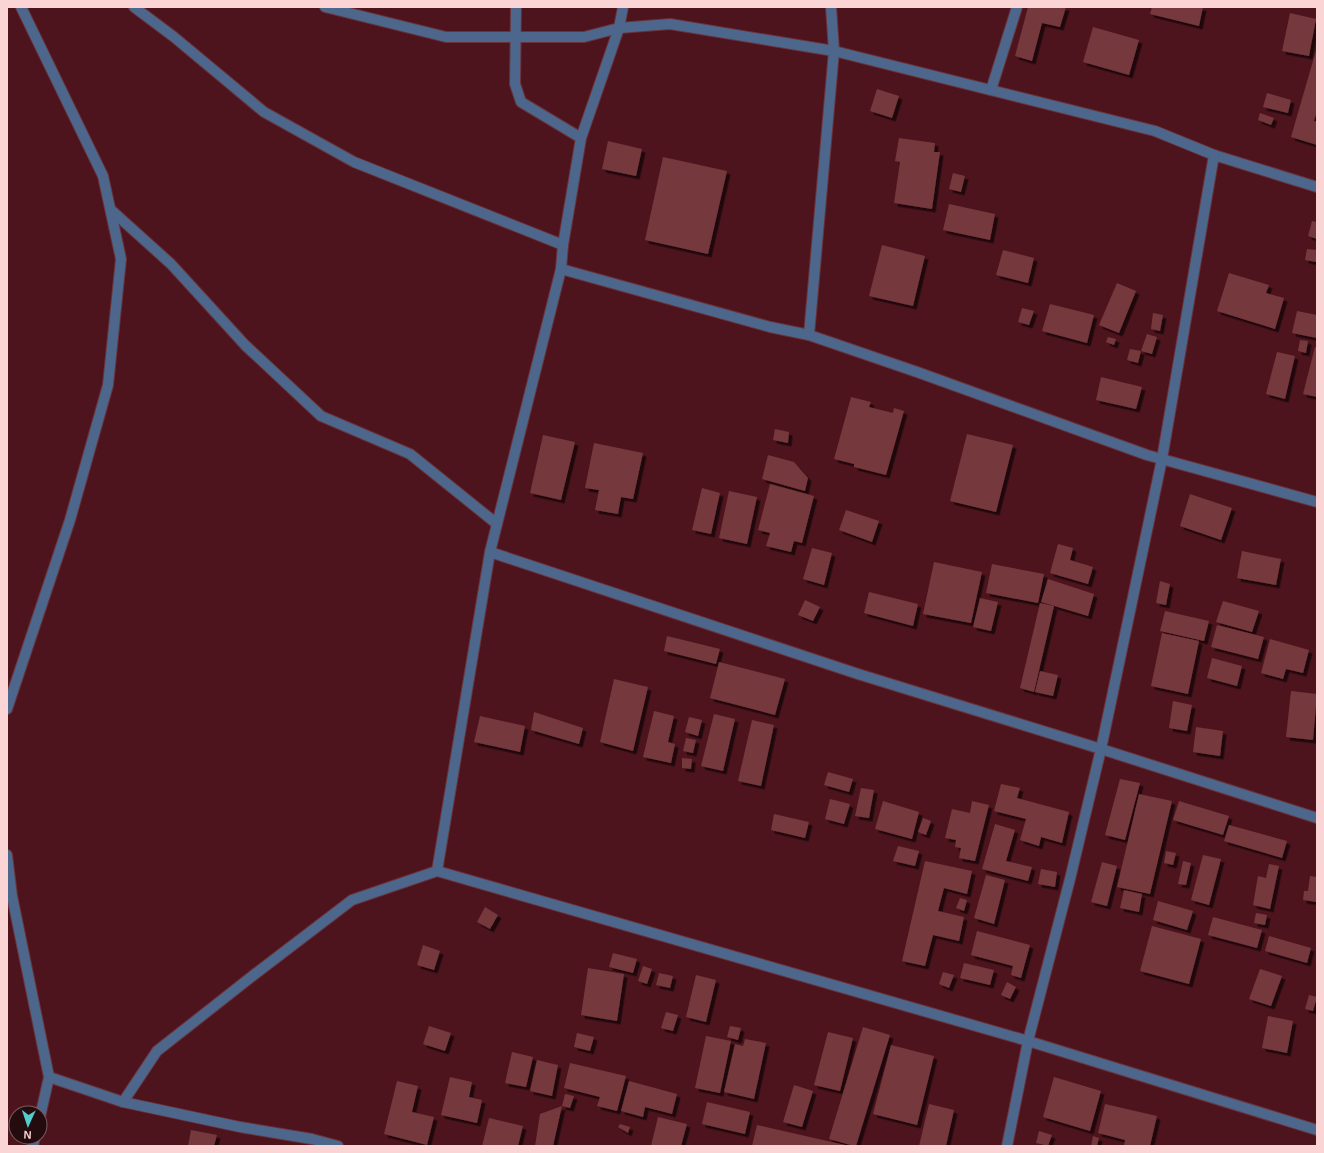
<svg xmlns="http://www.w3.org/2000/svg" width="1324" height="1153" font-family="Arial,sans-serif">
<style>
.building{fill:#75373d;filter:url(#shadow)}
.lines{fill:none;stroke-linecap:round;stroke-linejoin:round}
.street-casing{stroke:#6a333b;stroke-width:12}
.street{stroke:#4c678b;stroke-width:10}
</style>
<defs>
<filter id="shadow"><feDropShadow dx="3.5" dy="3.5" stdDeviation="0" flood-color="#0009"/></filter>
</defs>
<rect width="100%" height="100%" fill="#4e141d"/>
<!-- building -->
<g class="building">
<polygon points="1028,7 1066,7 1060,27 1042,23 1032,61 1015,56"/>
<polygon points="1152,7 1203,7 1199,26 1150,14"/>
<polygon points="1290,13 1316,19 1309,56 1282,51"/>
<polygon points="1093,27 1139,40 1129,75 1083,62"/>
<polygon points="1317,47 1317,111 1314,121 1317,122 1317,145 1291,137"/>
<polygon points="877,89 899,96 892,118 870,111"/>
<polygon points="1267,93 1291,100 1288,113 1263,107"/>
<polygon points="1260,113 1274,118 1271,125 1258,120"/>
<polygon points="899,138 935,143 934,152 940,152 932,209 894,203 900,162 895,161"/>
<polygon points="608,141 642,149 636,176 602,169"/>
<polygon points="663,157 727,171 708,254 645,240"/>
<polygon points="953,173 965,176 961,192 949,189"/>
<polygon points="949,204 995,214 990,240 943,230"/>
<polygon points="1312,221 1317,222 1317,239 1308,236"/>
<polygon points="882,245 925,256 913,306 869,296"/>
<polygon points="1307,249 1317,250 1316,262 1305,260"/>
<polygon points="1003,250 1034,258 1028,283 996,275"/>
<polygon points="1229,273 1269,285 1266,293 1284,298 1275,329 1217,311"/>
<polygon points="1117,283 1136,291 1119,333 1099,325"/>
<polygon points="1050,304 1094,315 1087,343 1042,331"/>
<polygon points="1022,308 1034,311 1029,325 1018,322"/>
<polygon points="1297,311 1317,315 1317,338 1292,333"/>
<polygon points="1153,313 1163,315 1160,331 1151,329"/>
<polygon points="1147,334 1157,337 1152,354 1141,351"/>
<polygon points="1108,337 1116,339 1114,345 1106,342"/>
<polygon points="1300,340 1308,341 1306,353 1298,351"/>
<polygon points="1315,347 1317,348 1317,397 1303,394"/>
<polygon points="1130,349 1141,351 1138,363 1127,360"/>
<polygon points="1277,352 1295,356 1285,399 1266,394"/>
<polygon points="1101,377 1142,387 1136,409 1096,400"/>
<polygon points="851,397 871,402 869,407 893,413 894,408 904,411 886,475 854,467 854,464 834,459"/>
<polygon points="775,429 789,432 788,443 773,440"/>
<polygon points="967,434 1013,445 996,512 950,501"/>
<polygon points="543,435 575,442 561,500 530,493"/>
<polygon points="594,443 643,453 633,499 621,497 618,514 595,510 599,490 585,488"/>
<polygon points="768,455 794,462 808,478 805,491 762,479"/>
<polygon points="770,484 814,496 802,543 794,541 791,552 766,546 770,533 758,530"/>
<polygon points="702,488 720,493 711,534 692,530"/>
<polygon points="729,491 757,497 747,544 719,538"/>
<polygon points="1190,494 1232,508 1221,540 1180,526"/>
<polygon points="846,510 879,521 872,542 839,530"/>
<polygon points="1058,544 1073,548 1070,560 1093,567 1088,584 1050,573"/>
<polygon points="812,548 832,553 824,585 803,579"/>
<polygon points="1242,551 1281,559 1276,585 1237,578"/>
<polygon points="934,562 982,572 971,623 923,614"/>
<polygon points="992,564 1044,574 1038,603 986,593"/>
<polygon points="1048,579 1094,594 1088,616 1041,602"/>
<polygon points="1160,581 1170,584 1166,605 1156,603"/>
<polygon points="869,592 918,604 913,626 864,613"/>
<polygon points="980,598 998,602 991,631 973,627"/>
<polygon points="805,600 820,607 813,621 798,615"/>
<polygon points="1223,601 1259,611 1252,632 1216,622"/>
<polygon points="1040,603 1054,606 1034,692 1020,688"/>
<polygon points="1165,611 1209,621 1204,641 1160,631"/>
<polygon points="1217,625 1264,637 1258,659 1211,647"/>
<polygon points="1162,633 1199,641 1188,694 1151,686"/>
<polygon points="667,636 720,649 716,664 664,651"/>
<polygon points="1270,639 1309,650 1303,673 1286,669 1283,679 1261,673"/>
<polygon points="1212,658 1242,666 1237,686 1207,678"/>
<polygon points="719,662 785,679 775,715 710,698"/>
<polygon points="1040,671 1058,675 1053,696 1035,692"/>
<polygon points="614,679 648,687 633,751 600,742"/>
<polygon points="1291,691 1317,694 1313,740 1286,737"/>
<polygon points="1173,701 1192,705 1187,731 1169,728"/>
<polygon points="654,711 674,716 668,742 675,744 671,763 643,757"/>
<polygon points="534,712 583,728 579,744 531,730"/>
<polygon points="714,714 735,719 723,771 701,766"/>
<polygon points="480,716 525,726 520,752 474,742"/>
<polygon points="689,717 702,720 698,736 685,732"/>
<polygon points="752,720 774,725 761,786 738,781"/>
<polygon points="1196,727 1223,731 1220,756 1193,752"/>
<polygon points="686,738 696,740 693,753 683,751"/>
<polygon points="682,758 692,759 691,769 682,768"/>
<polygon points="828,772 853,779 849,792 824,785"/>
<polygon points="1120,779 1140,783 1125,840 1105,835"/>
<polygon points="1001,784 1020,788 1017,798 1069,812 1062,843 1041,837 1039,846 1020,840 1026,819 994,811"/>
<polygon points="861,788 874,790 869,818 855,816"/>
<polygon points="1139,794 1172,801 1150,894 1117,887"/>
<polygon points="830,799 850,804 844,824 825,819"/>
<polygon points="883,801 919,812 912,839 875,829"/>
<polygon points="972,801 989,805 975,861 959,858 961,848 955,847 956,840 945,838 952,809 970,813"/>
<polygon points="1179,801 1229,816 1223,835 1173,820"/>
<polygon points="774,814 809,822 805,838 771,830"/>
<polygon points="923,818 931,821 926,835 918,832"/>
<polygon points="995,824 1015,830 1006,861 1032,867 1028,881 982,869"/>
<polygon points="1229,825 1287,841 1282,858 1224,841"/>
<polygon points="898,846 919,851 915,866 893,861"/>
<polygon points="1166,851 1176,853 1173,865 1164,863"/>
<polygon points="1203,855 1221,859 1209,905 1191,900"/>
<polygon points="925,861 972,871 967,894 944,888 938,911 964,917 959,941 933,935 925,966 902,961"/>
<polygon points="1183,861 1191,863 1186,885 1178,884"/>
<polygon points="1102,862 1117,866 1107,906 1091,902"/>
<polygon points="1269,864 1279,866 1270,909 1253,905 1258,876 1266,878"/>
<polygon points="1041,869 1057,872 1055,887 1038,884"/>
<polygon points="986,875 1005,880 994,924 974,918"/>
<polygon points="1310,876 1317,877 1317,897 1316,902 1303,900 1304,891 1308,891"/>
<polygon points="1124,890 1142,894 1139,912 1120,908"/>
<polygon points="960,898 967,900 964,911 956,908"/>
<polygon points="1158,901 1193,911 1187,930 1153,920"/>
<polygon points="485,907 498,915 490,929 477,922"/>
<polygon points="1256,913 1267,915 1265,925 1254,923"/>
<polygon points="1213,917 1262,930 1257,948 1208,935"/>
<polygon points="1152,926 1201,939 1189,984 1140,971"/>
<polygon points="977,931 1030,945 1021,978 1011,975 1013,966 971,955"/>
<polygon points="1269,936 1311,948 1307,963 1265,951"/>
<polygon points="423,945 440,951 434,970 417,965"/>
<polygon points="613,953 637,959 633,973 609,967"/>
<polygon points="964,963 994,970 990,985 960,978"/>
<polygon points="643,966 652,969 647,984 638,981"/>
<polygon points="588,968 624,974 617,1021 581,1015"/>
<polygon points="1260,969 1282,976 1271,1006 1249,999"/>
<polygon points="943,972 954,975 949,988 939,984"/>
<polygon points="659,973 673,976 670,988 656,985"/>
<polygon points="696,975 716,980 706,1022 686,1017"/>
<polygon points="1007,982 1016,987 1010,999 1001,995"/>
<polygon points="1309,995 1317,997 1313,1011 1305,1009"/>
<polygon points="666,1012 678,1015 673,1031 661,1028"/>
<polygon points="1268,1016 1293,1021 1287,1053 1262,1048"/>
<polygon points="429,1026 451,1033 445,1051 423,1044"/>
<polygon points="730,1026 741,1028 738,1040 727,1037"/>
<polygon points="863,1027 890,1035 856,1146 854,1146 829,1139"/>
<polygon points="828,1032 853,1038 840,1091 814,1085"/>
<polygon points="577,1033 594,1037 590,1051 574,1047"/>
<polygon points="706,1036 731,1041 720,1093 695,1088"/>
<polygon points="745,1039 766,1043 754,1099 724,1092 735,1044 743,1046"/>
<polygon points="891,1045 934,1056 917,1125 873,1114"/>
<polygon points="512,1052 533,1057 526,1087 505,1083"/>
<polygon points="537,1060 558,1065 552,1096 530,1091"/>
<polygon points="570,1063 626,1076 617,1111 597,1106 600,1097 564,1088"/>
<polygon points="450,1077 472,1082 469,1097 482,1100 477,1123 441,1115"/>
<polygon points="1054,1077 1101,1091 1090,1131 1043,1117"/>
<polygon points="397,1081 418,1086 412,1112 434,1117 427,1145 384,1134"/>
<polygon points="629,1081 677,1094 672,1114 645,1107 643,1117 621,1111"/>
<polygon points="794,1085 813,1091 802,1127 783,1122"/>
<polygon points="565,1094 574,1096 570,1108 562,1106 553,1146 535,1146 540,1114 562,1106"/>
<polygon points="707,1102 750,1112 745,1134 702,1124"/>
<polygon points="929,1104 954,1110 946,1146 919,1146"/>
<polygon points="1105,1104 1157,1116 1150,1146 1124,1146 1125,1140 1098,1133"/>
<polygon points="658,1117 687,1124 681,1146 651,1146"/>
<polygon points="489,1118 523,1126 518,1146 482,1146"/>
<polygon points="620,1124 630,1127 628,1133 618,1127"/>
<polygon points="757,1125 845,1145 844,1146 752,1146"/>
<polygon points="191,1130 217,1135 214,1146 188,1146"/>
<polygon points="1039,1131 1052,1135 1048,1146 1036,1143"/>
<polygon points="1093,1136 1099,1138 1097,1146 1091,1146"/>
</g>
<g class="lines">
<defs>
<g id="street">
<polyline points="134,7 174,37 264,112 354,162 563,245"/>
<polyline points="325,7 446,37 584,37 619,28 670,24 834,51 1155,131 1214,155 1317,187"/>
<polyline points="516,7 515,84 521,102 581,138"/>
<polyline points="991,90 1017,7"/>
<polyline points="111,210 171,264 245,345 321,416 410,454 497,524"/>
<polyline points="561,269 770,327 809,335 917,372 1147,455 1317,502"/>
<polyline points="809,335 834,51 831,7"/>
<polyline points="490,552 858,674 1101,749 1317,818"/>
<polyline points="7,709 70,520 108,385 121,259 103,176 21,7"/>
<polyline points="7,855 12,896 49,1077 40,1117"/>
<polyline points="437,871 490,552 561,269 563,245 581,138 619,28 623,7"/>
<polyline points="49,1077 123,1102 240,1127 312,1139 338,1146"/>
<polyline points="123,1102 157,1051 255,974 352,900 437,871 1028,1041 1317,1130"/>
<polyline points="33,1146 35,1137"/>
<polyline points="1007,1146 1028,1041 1070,879 1101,749 1162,459 1214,155"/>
</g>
</defs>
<!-- street casing -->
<use href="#street" class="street-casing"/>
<!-- street -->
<use href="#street" class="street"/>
</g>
<!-- border -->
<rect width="1324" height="1153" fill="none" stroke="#fbd5d6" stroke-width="16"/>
<!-- north arrow -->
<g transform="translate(28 1125) rotate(183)"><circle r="19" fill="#240b0e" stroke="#7a5c5e"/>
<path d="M0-3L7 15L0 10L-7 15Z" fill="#52cdce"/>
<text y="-6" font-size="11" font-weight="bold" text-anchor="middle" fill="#fbd5d6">N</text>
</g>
</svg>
